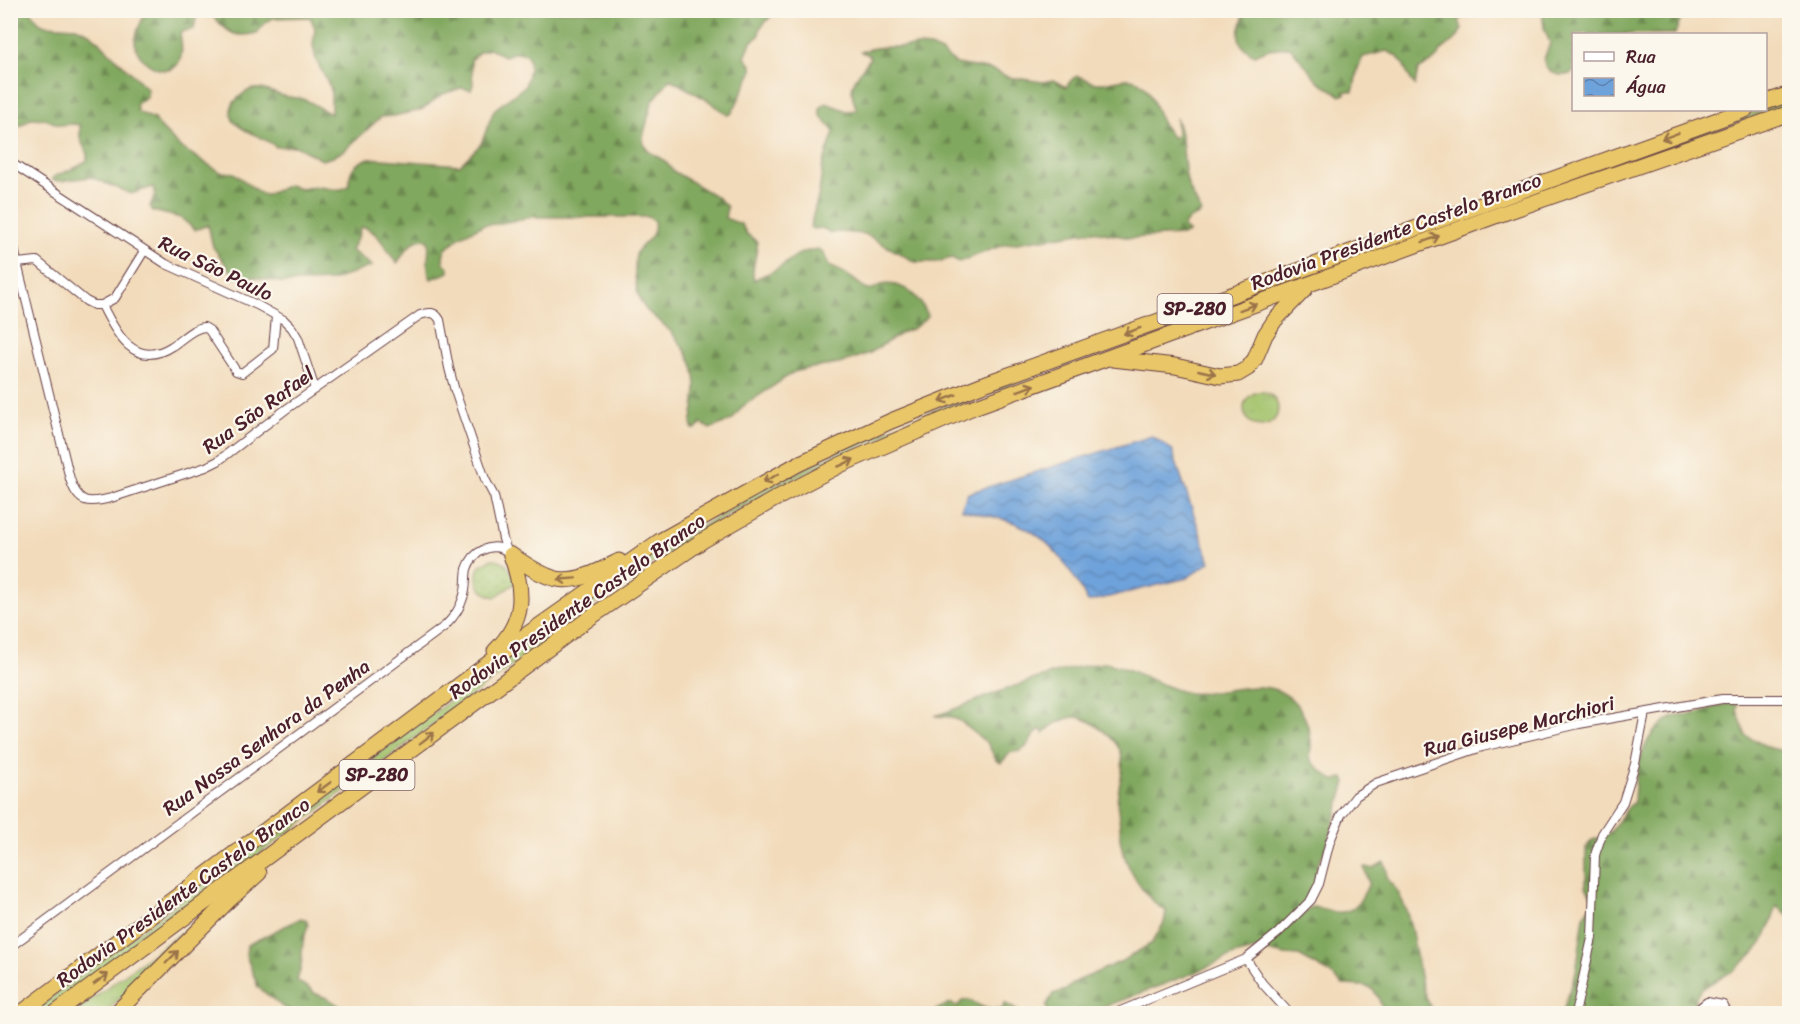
<svg xmlns="http://www.w3.org/2000/svg" width="1800" height="1024" font-family="Sriracha,sans-serif">
<style>
.grass{fill:url(#grass-tufts);stroke:#76704b;stroke-width:1.5}
.forest{fill:url(#forest-firs);stroke:#666445;stroke-width:1.5}
.garden{fill:url(#garden-dots);stroke:#76704b;stroke-width:1.5}
.water{fill:url(#water-waves);stroke:#5c6082;stroke-width:1.5}
.lines{fill:none;stroke-linecap:round;stroke-linejoin:round}
.minor-casing{stroke:#633b41;stroke-width:10}
.motorway-casing{stroke:#633b41;stroke-width:17}
.minor{stroke:#fff;stroke-width:8}
.motorway{stroke:#e9c769;stroke-width:15}
.oneway{stroke:#9a734a}
.labels{text-anchor:middle;stroke-width:4.5;stroke-linejoin:round;paint-order:stroke}
.shield{fill:#fbf7ec;stroke:#7f6065;stroke-width:1.5}
.shield-label{font-size:18px;font-weight:bold;fill:#4a1f2b}
.street-label{font-size:20px;fill:#4a1f2b;stroke:#fbf7ec}
</style>
<defs>
<pattern id="grass-tufts" width="24" height="20" patternUnits="userSpaceOnUse" patternTransform="scale(1.5)"><rect width="24" height="20" fill="#a2c26b"/><path d="M3 7l-1-3M5 7V3M7 7l1-3M15 17l-1-3M17 17v-4M19 17l1-3" fill="none" stroke="#8da65d"/></pattern>
<pattern id="forest-firs" width="22" height="20" patternUnits="userSpaceOnUse" patternTransform="scale(1.5)"><rect width="22" height="20" fill="#81a85f"/><path d="M5 1l3.5 6h-7zM16 11l3.5 6h-7z" fill="#6c884f"/></pattern>
<pattern id="garden-dots" width="8" height="8" patternUnits="userSpaceOnUse" patternTransform="scale(1.5)"><rect width="8" height="8" fill="#a2c26b"/><path d="M2 2h.1M6 6h.1" fill="none" stroke="#8da65d" stroke-width="1.8" stroke-linecap="round"/></pattern>
<pattern id="water-waves" width="16" height="10" patternUnits="userSpaceOnUse" patternTransform="scale(1.5)"><rect width="16" height="10" fill="#6ea2da"/><path d="M0 5q4-4 8 0t8 0" fill="none" stroke="#5c83b1"/></pattern>
</defs>
<rect width="100%" height="100%" fill="#fbf7ec"/>
<filter id="ink" filterUnits="userSpaceOnUse"><feTurbulence type="fractalNoise" baseFrequency=".0167" numOctaves="2"/><feDisplacementMap in="SourceGraphic" scale="12" xChannelSelector="R" yChannelSelector="G"/><feConvolveMatrix kernelMatrix="1 2 1 2 8 2 1 2 1" color-interpolation-filters="sRGB"/></filter>
<filter id="wash" filterUnits="userSpaceOnUse"><feTurbulence type="fractalNoise" baseFrequency=".008" numOctaves="4" result="noise"/><feDisplacementMap in="SourceGraphic" scale="24" xChannelSelector="R" yChannelSelector="G"/><feGaussianBlur stdDeviation="1.35" result="paint"/><feColorMatrix in="noise" values="0 0 0 0 0 0 0 0 0 0 0 0 0 0 0 0 0 1.4 0 .05"/><feComposite in="paint" operator="in"/></filter>
<g filter="url(#wash)">
<rect width="100%" height="100%" fill="#f2dbbb"/>
<!-- grass -->
<g class="grass">
<path d="M1789,99V104L984,395C904,426 826,460 751,502C705,528 660,558 616,588L46,1013L28,1014L611,581L751,496L839,451L934,410L1760,110H1766V107Z"/>
<circle cx="1261" cy="409" r="17"/>
<polygon points="216,907 105,1013 73,1013"/>
</g>
<!-- forest -->
<g class="forest">
<path d="M11,10L30,11L39,22L45,25L76,27L91,34L147,88V96L136,105L138,112L154,119L161,128L180,147L220,172L234,173L261,194L266,195L289,185C302,191 302,188 314,187C326,186 339,194 349,185C349,168 355,164 369,158L460,165L481,144L494,110L525,86C527,76 533,63 526,54L517,52L504,56L490,49L479,52L471,60L473,85L471,90L461,88L443,94L421,110L394,116L381,117L345,150L333,157L322,160L296,146L276,147C265,137 240,131 233,120C229,112 231,105 237,99C254,82 264,90 283,96C291,98 299,97 306,100C315,104 322,110 331,114V89L316,60L313,45L315,28L310,17L273,18L266,22L257,33C231,39 230,32 212,16H203L199,13L196,18L194,29L184,31L180,34C192,91 136,70 135,42C135,32 143,19 146,11H776L760,28L759,36L751,42L745,57L752,66V72L732,113L728,115L709,101L670,79L652,102L643,137L644,145L648,151L665,161L673,171L717,197L727,207L725,218L741,224L747,234L757,242C758,255 750,268 754,280C762,275 772,273 780,267C798,255 795,253 818,249L823,252L829,266C842,271 850,276 861,285C863,287 865,289 868,290C874,290 877,286 881,285C904,280 920,298 928,316L914,328L903,332L870,353L839,364L805,369L794,372L742,407L732,420L710,429L702,424L696,429H693L691,424C695,405 699,383 692,364C687,350 673,333 662,323C656,318 648,313 644,307C634,292 634,270 636,253C644,241 657,238 654,221L648,217H531L497,224L483,225L459,237L445,250L443,256L444,263L449,268V272L431,279C424,266 431,253 428,240C413,235 404,254 397,263C385,250 381,233 363,227L360,229L358,237L351,250L372,266L331,281L283,283L253,277L241,278L235,277L213,247L208,225L195,230L181,218L153,211L150,206L155,194L153,187L131,194L91,177L61,181L52,180L53,177L77,167L87,160V153L80,139V125L73,124L60,125L45,119L32,118L15,129L11,126Z"/>
<path d="M1244,11V10L1466,11L1465,15L1459,20L1462,29L1457,38L1442,50L1435,60L1418,70L1415,85C1402,71 1409,61 1387,51L1363,57L1358,68L1353,92L1344,91L1345,94L1341,96L1318,81L1290,47L1269,49L1254,55C1229,41 1242,31 1244,11Z"/>
<path d="M1542,11H1684L1675,34H1574L1573,73C1562,77 1554,76 1545,66L1544,59L1550,43L1544,28Z"/>
<path d="M917,46L930,47L941,52L956,64L993,70L1008,77L1043,82L1053,80L1066,87C1080,66 1081,82 1097,83C1108,84 1119,78 1130,79C1149,79 1155,109 1162,122C1165,128 1169,133 1173,138L1177,135L1176,118C1185,138 1182,160 1187,181C1189,191 1197,202 1201,212L1199,215C1192,218 1185,220 1184,228L1189,233L1182,235L1131,238L1093,231L1003,245L959,262L952,258L937,262H915L865,234L839,232L831,233L822,228L813,229L810,227L819,193L823,164L834,132C829,123 810,112 826,103L847,111L857,110C846,85 855,79 870,58L869,55L861,52C877,44 899,49 917,46Z"/>
<path d="M1103,663C1130,665 1160,688 1189,693C1221,697 1260,675 1289,697C1303,708 1311,728 1311,746C1311,750 1309,755 1311,760C1313,764 1331,780 1335,780C1338,780 1341,778 1344,778L1346,782L1326,849L1318,863L1314,888L1283,932L1312,907C1318,907 1321,909 1326,910C1352,918 1360,904 1369,883L1364,867L1373,868L1384,862L1387,870V878C1416,908 1412,953 1424,992C1427,999 1430,1006 1433,1013H1384L1378,997L1373,990L1365,986L1343,985L1328,972L1299,956L1285,955L1258,949L1234,955L1196,972L1088,1013H1048L1046,1006L1053,994L1066,990L1075,982L1122,961L1152,943L1164,923L1166,911C1143,898 1124,865 1120,839C1119,835 1121,830 1120,826C1119,815 1116,804 1118,794C1120,779 1125,768 1121,753C1117,739 1090,718 1076,717C1065,717 1050,726 1044,733L1041,729C1027,737 1032,752 1011,752L1001,763L996,760L988,744L960,721L951,717L935,716C986,698 1049,669 1103,663Z"/>
<path d="M1726,704H1738L1737,710L1746,736L1770,748L1789,752V917L1777,906C1772,919 1769,935 1760,946C1754,953 1744,962 1736,969C1722,979 1685,989 1696,1013L1562,1014L1576,972L1584,916L1594,900L1586,887V848L1592,840C1620,835 1615,816 1634,802C1635,772 1641,732 1672,718C1680,714 1687,715 1695,714C1706,711 1715,706 1726,704Z"/>
<polygon points="301,918 306,920 308,925 303,942 301,967 297,981 310,989 314,993 329,999 350,1013 300,1013 285,1009 258,987 246,955 247,945"/>
<path d="M969,1000C980,1006 990,1012 1003,1009L1004,1003L1022,1013H930L950,1003L957,1007L962,1001Z"/>
</g>
<!-- garden -->
<path class="garden" d="M492,559C507,559 510,570 517,582L495,597C479,593 472,580 480,565Z"/>
<!-- water -->
<path class="water" d="M1152,436L1172,450L1210,562L1187,578L1088,602C1071,569 1051,537 1015,523C998,516 978,515 961,509L968,493Z"/>
</g>
<g filter="url(#ink)">
<g class="lines">
<defs>
<g id="minor">
<polyline points="10,162 166,264 257,305 284,320 292,328 298,338 315,389"/>
<path d="M10,226L17,263L70,479C78,504 88,504 111,498L206,467L218,461L285,410L420,315C429,312 435,311 440,320L449,368L455,391L485,479L494,496L503,539L507,551"/>
<path d="M144,251L115,298L102,305C116,334 135,370 172,346C182,340 192,328 204,327L209,330L236,371L242,373L273,349L276,316"/>
<polyline points="17,263 37,261 86,301 94,305 102,305"/>
<path d="M10,947L445,626C453,618 460,609 463,598C467,589 465,579 467,569C473,551 492,541 508,552"/>
<polyline points="1246,959 1262,983 1290,1014"/>
<polyline points="1113,1014 1246,959 1278,933 1311,900 1319,884 1330,841 1341,815 1356,796 1376,783 1482,747 1579,724 1722,699 1790,699"/>
<polyline points="1575,1014 1592,938 1595,855 1602,834 1623,802 1635,764 1645,713"/>
<polyline points="1692,1014 1707,1002 1723,1005 1728,1014"/>
</g>
<g id="motorway">
<polyline points="1766,102 1790,94"/>
<polyline points="1113,359 1175,366 1220,376 1238,374 1248,368 1255,359 1265,335 1275,320 1305,289"/>
<path d="M511,555C524,563 541,576 557,579C578,583 601,570 619,561"/>
<path d="M495,651C525,621 525,593 511,555"/>
<polyline points="20,1014 525,636 660,541 798,464 891,421 981,385 1745,110"/>
<polyline points="54,1014 591,617 702,541 775,499 840,465 971,408 1495,216 1790,113"/>
<polyline points="115,1014 229,900 259,873"/>
</g>
</defs>
<!-- minor casing -->
<use href="#minor" class="minor-casing"/>
<!-- motorway casing -->
<use href="#motorway" class="motorway-casing"/>
<!-- minor -->
<use href="#minor" class="minor"/>
<!-- motorway -->
<use href="#motorway" class="motorway"/>
</g>
<!-- one-way arrows -->
<defs><path id="oneway-shaft" d="M-6 0H5M1.5-3L5.5 0L1.5 3" fill="none" stroke-width="1.6" stroke-linecap="round" stroke-linejoin="round" transform="scale(1.5)"/></defs>
<g class="oneway">
<use href="#oneway-shaft" transform="translate(1670 136) rotate(160)"/>
<use href="#oneway-shaft" transform="translate(1431 239) rotate(-20)"/>
<use href="#oneway-shaft" transform="translate(1248 307) rotate(-20)"/>
<use href="#oneway-shaft" transform="translate(1132 331) rotate(160)"/>
<use href="#oneway-shaft" transform="translate(1207 372) rotate(13)"/>
<use href="#oneway-shaft" transform="translate(1026 388) rotate(-20)"/>
<use href="#oneway-shaft" transform="translate(948 398) rotate(158)"/>
<use href="#oneway-shaft" transform="translate(846 463) rotate(-25)"/>
<use href="#oneway-shaft" transform="translate(771 478) rotate(152)"/>
<use href="#oneway-shaft" transform="translate(567 579) rotate(176)"/>
<use href="#oneway-shaft" transform="translate(427 738) rotate(-37)"/>
<use href="#oneway-shaft" transform="translate(324 787) rotate(144)"/>
<use href="#oneway-shaft" transform="translate(172 957) rotate(-45)"/>
<use href="#oneway-shaft" transform="translate(101 979) rotate(-36)"/>
</g>
</g>
<g class="labels">
<!-- shield labels -->
<g class="shield">
<rect x="1157.5" y="294" width="75" height="30" rx="4.5"/>
<rect x="339.5" y="760" width="75" height="30" rx="4.5"/>
</g>
<g class="shield-label">
<text x="1195" y="315">SP-280</text>
<text x="377" y="781">SP-280</text>
</g>
<!-- street labels -->
<g class="street-label">
<text transform="translate(1396 231) rotate(-20)" y="7">Rodovia Presidente Castelo Branco</text>
<text transform="translate(216 268) rotate(26)" y="7">Rua São Paulo</text>
<text transform="translate(258 410) rotate(-36)" y="7">Rua São Rafael</text>
<text transform="translate(577 606) rotate(-35)" y="7">Rodovia Presidente Castelo Branco</text>
<text transform="translate(1519 726) rotate(-14)" y="7">Rua Giusepe Marchiori</text>
<text transform="translate(266 737) rotate(-36)" y="7">Rua Nossa Senhora da Penha</text>
<text transform="translate(183 892) rotate(-36)" y="7">Rodovia Presidente Castelo Branco</text>
</g>
</g>
<!-- margin -->
<rect width="1800" height="1024" fill="none" stroke="#fbf7ec" stroke-width="36"/>
<!-- legend -->
<rect x="1572" y="33" width="195" height="78" fill="#fbf7ec" stroke="#b4a19f" stroke-width="1.5"/>
<rect x="1584" y="52" width="30" height="9" fill="#ffffff" stroke="#b4a19f" stroke-width="1.5"/>
<text x="1626" y="63" font-size="18" fill="#4a1f2b">Rua</text>
<rect x="1584" y="78" width="30" height="18" fill="url(#water-waves)" stroke="#b4a19f" stroke-width="1.5"/>
<text x="1626" y="93" font-size="18" fill="#4a1f2b">Água</text>
</svg>
